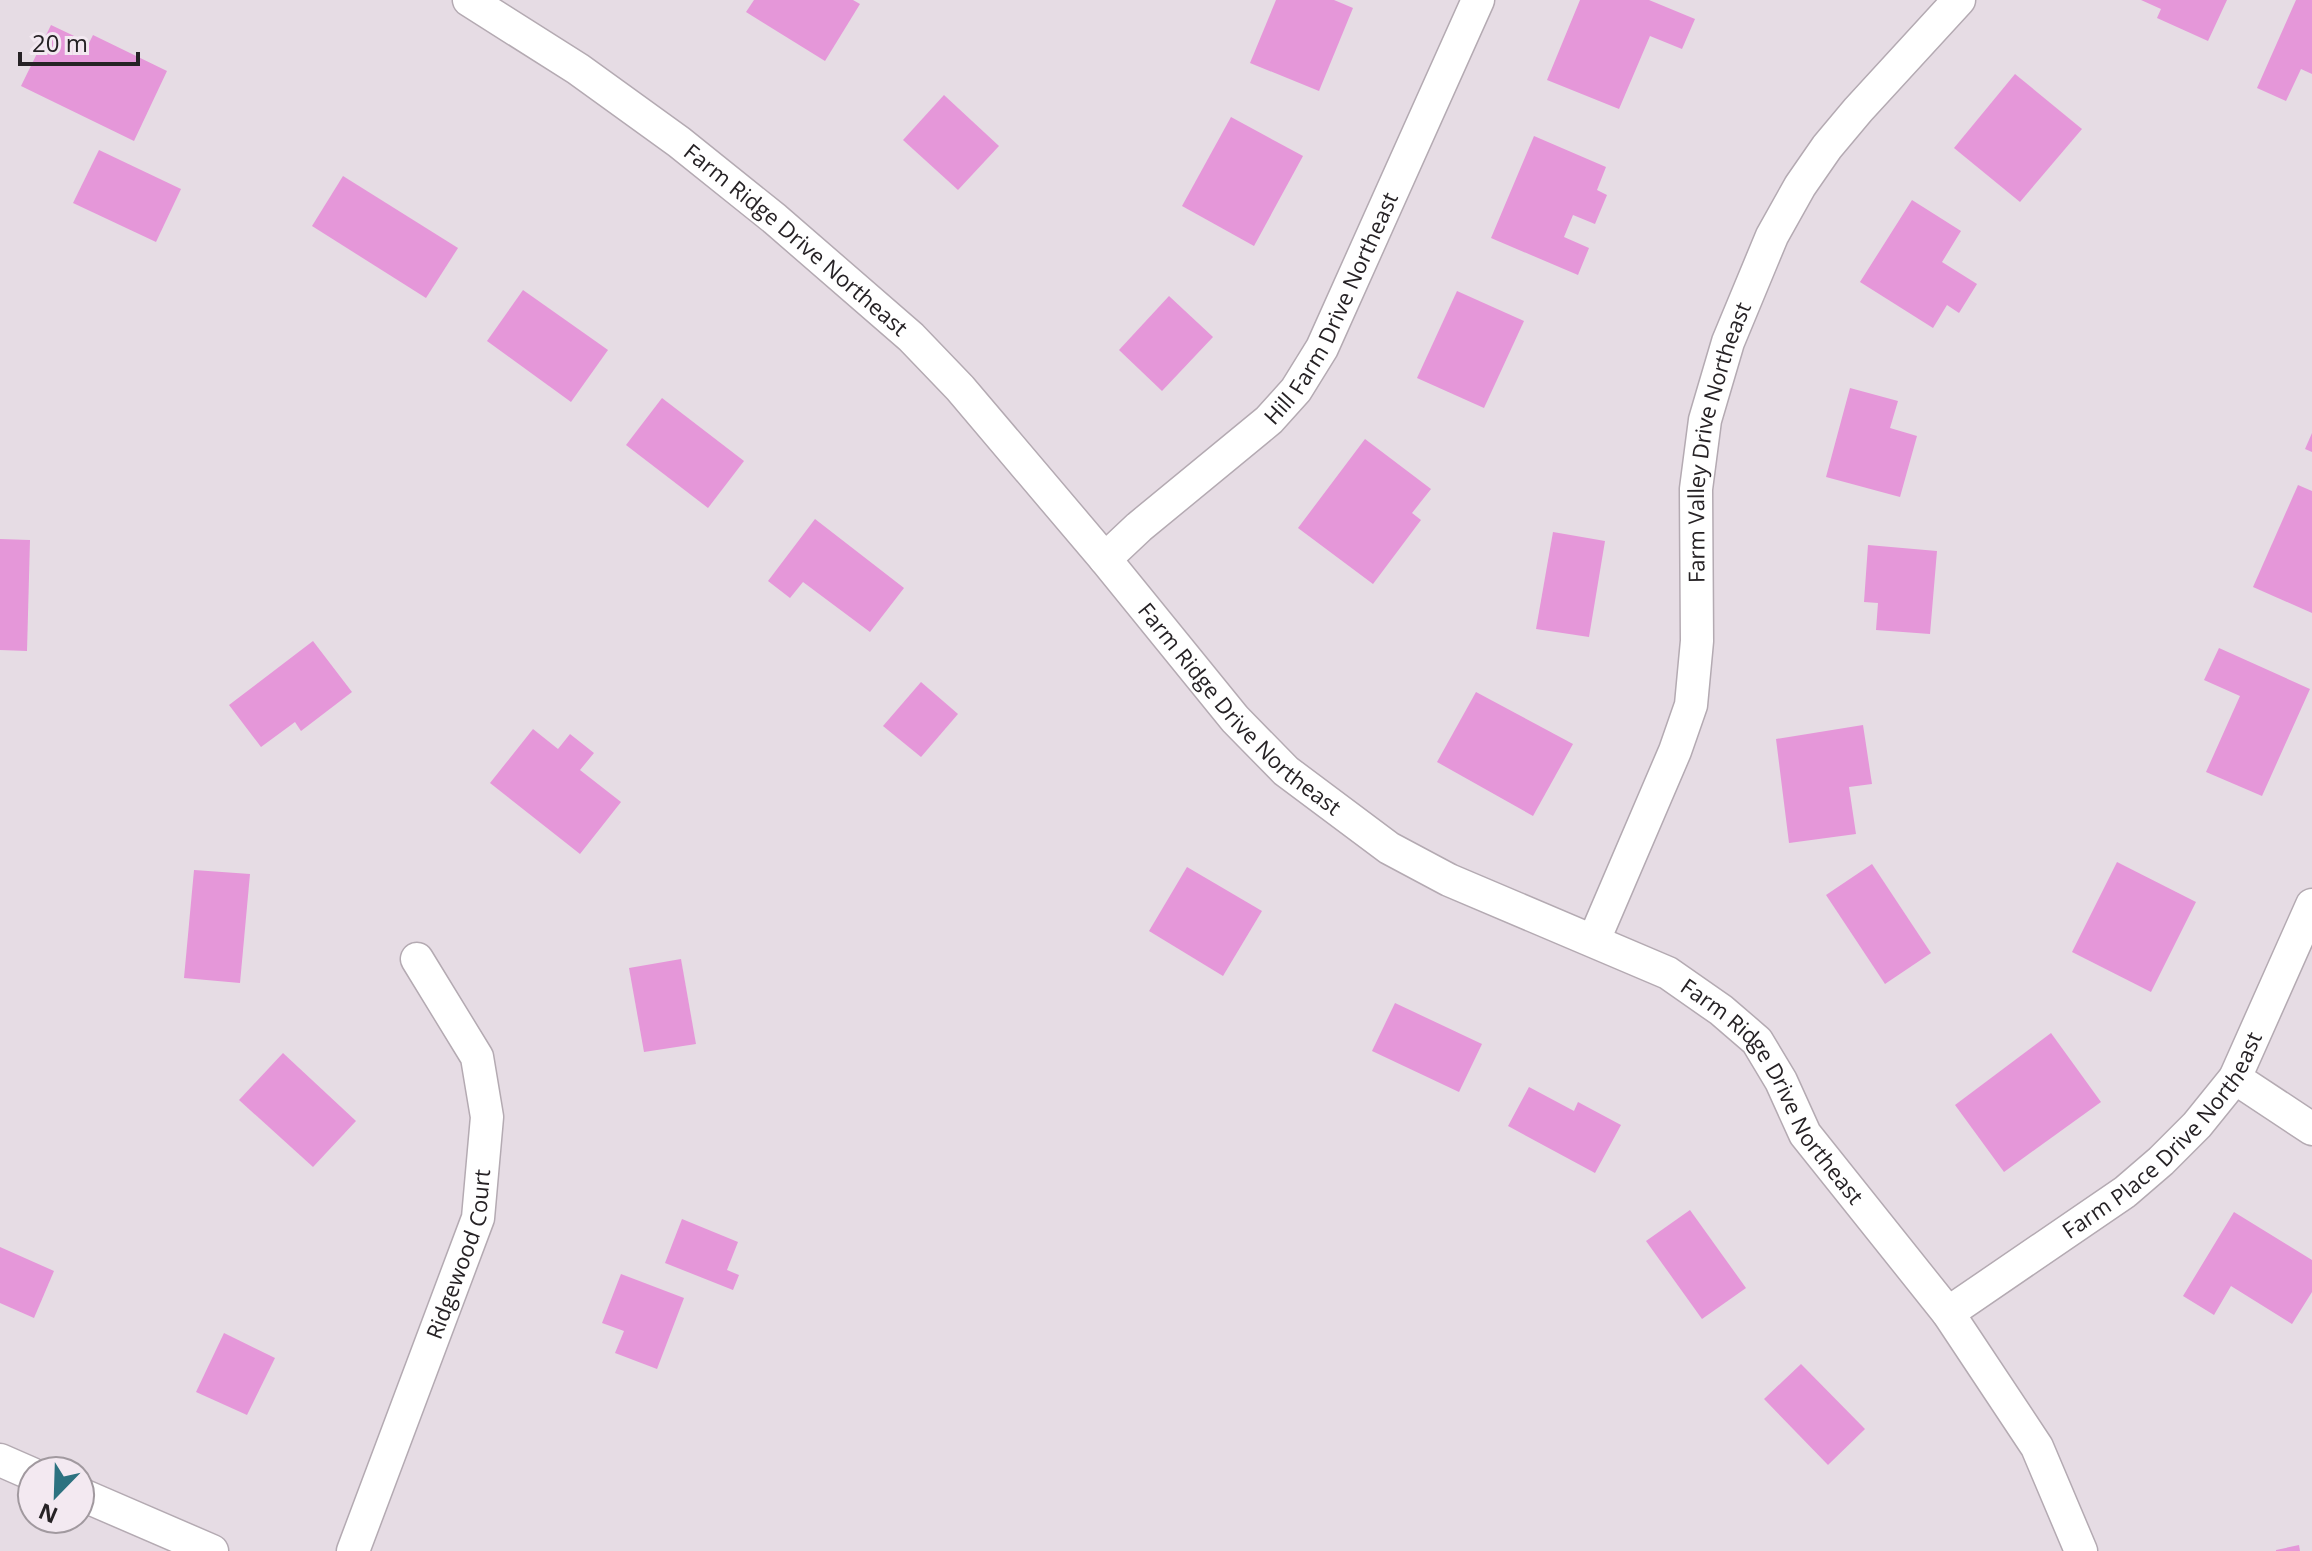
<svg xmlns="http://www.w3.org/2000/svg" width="2312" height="1551" font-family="'Open Sans',sans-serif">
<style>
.building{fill:#e597d9}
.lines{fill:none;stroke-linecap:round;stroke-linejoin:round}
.minor-casing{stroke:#b4aab2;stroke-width:35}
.minor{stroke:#fff;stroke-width:32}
.labels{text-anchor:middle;stroke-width:8;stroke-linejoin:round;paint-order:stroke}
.street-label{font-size:22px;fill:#262225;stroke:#f3e9f1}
</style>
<rect width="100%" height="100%" fill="#e6dce4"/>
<!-- building -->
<g class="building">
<polygon points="754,0 853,0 860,4 825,61 746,12"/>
<polygon points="1276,0 1334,0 1353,8 1319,91 1250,63"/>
<polygon points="1580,0 1649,0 1695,19 1682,49 1650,36 1619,109 1547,80"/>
<polygon points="2141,0 2227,0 2208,41 2157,18 2161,9"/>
<polygon points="2296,0 2312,0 2312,74 2301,69 2286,101 2257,88"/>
<polygon points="51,25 89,43 93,35 167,71 134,141 21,86"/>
<polygon points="2015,74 2082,129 2020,202 1954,148"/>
<polygon points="944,95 999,146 958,190 903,140"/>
<polygon points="1231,117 1303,156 1254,246 1182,206"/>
<polygon points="1534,136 1606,167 1597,190 1607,195 1595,224 1573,215 1564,237 1589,248 1578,275 1491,238"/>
<polygon points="99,150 181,189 156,242 73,203"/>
<polygon points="343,176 458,248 426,298 312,226"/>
<polygon points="1912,200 1961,231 1942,262 1977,284 1959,313 1947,305 1933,328 1860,282"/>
<polygon points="523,290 608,350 571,402 487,341"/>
<polygon points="1457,291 1524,321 1484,408 1417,378"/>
<polygon points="1169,296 1213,337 1162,391 1119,350"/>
<polygon points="1850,388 1898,401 1890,428 1917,436 1900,497 1826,477"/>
<polygon points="662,398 744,461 708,508 626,445"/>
<polygon points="2312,433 2312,452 2305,449"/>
<polygon points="1365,439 1431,489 1412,513 1421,520 1373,584 1298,528"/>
<polygon points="2298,485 2312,491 2312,613 2253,587"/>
<polygon points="815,519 904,588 870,632 803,582 790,598 768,581"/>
<polygon points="1553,532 1605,541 1589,637 1536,629"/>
<polygon points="0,539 30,540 27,651 0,650"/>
<polygon points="1868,545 1937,551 1930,634 1876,630 1878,603 1864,602"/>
<polygon points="313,641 352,692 301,731 295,722 261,747 229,705"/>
<polygon points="2219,648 2310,689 2262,796 2206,772 2240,696 2204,680"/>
<polygon points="921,682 958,714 921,757 883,726"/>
<polygon points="1476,692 1573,744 1533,816 1437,762"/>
<polygon points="1863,725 1872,784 1849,787 1856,834 1789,843 1776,739"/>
<polygon points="533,729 558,749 570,734 594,753 580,770 621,802 580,854 490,783"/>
<polygon points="2117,862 2196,902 2151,992 2072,952"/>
<polygon points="1872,864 1931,953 1885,984 1826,895"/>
<polygon points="1187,867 1262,911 1223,976 1149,931"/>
<polygon points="194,870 250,874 240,983 184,978"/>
<polygon points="681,959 696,1044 644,1052 629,968"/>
<polygon points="1395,1003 1482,1044 1459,1092 1372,1051"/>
<polygon points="2051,1033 2101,1102 2004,1172 1955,1105"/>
<polygon points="283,1053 356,1121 313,1167 239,1100"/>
<polygon points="1529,1087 1574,1111 1578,1102 1621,1125 1595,1173 1508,1126"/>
<polygon points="1690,1210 1746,1288 1702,1319 1646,1241"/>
<polygon points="2234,1212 2312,1260 2312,1292 2292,1324 2231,1286 2214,1315 2183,1296"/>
<polygon points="682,1219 738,1242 727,1270 739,1275 733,1290 665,1263"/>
<polygon points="0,1247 54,1271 34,1318 0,1303"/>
<polygon points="621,1274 684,1298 657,1369 615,1353 624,1331 602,1323"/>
<polygon points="224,1333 275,1358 247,1415 196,1392"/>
<polygon points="1801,1364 1865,1429 1828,1465 1764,1399"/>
<polygon points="2299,1545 2300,1551 2276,1551 2276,1550"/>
</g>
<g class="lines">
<defs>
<g id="minor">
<path id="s1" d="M469,0L578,69L679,142L775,219L911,337L960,388L1105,559L1235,719L1286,771L1389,848L1449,880L1668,973L1721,1010L1757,1041L1781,1081L1805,1134L1948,1313L2037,1447L2081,1551"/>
<path id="s2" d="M1105,559L1139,527L1269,420L1296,390L1322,348L1478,0"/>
<path id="s3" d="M1594,940L1675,751L1691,705L1697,641L1696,489L1705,420L1728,342L1772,236L1800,186L1827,147L1858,110L1959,0"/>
<polyline points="2235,1078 2312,1129"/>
<path id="s4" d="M1948,1313L2125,1192L2161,1161L2197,1125L2235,1078L2312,905"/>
<polyline points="0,1460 32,1474"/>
<polyline points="80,1494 212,1551"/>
<path id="s5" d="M353,1551L478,1218L487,1117L477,1057L417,959"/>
</g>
</defs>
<!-- minor casing -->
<use href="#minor" class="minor-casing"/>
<!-- minor -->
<use href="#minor" class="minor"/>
</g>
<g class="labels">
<!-- street labels -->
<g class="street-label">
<text dy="8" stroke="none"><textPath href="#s1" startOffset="406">Farm Ridge Drive Northeast</textPath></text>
<text dy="8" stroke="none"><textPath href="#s2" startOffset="344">Hill Farm Drive Northeast</textPath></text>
<text dy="8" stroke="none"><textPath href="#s3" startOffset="520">Farm Valley Drive Northeast</textPath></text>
<text dy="8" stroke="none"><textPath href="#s1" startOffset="1054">Farm Ridge Drive Northeast</textPath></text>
<text dy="8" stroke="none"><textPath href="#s1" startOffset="1726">Farm Ridge Drive Northeast</textPath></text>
<text dy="8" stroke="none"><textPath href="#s4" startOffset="282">Farm Place Drive Northeast</textPath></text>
<text dy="8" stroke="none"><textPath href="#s5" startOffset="316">Ridgewood Court</textPath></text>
</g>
</g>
<!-- north arrow -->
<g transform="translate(56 1495) rotate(203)"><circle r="38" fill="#f3e9f1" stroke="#a1999f" stroke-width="2"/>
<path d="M0-6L14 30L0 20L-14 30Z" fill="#2c7280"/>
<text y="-12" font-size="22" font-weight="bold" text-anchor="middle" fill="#262225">N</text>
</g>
<!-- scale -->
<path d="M20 52v12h118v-12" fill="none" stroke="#262225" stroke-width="4"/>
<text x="32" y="52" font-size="24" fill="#262225" stroke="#f3e9f1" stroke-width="6" paint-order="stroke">20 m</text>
</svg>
